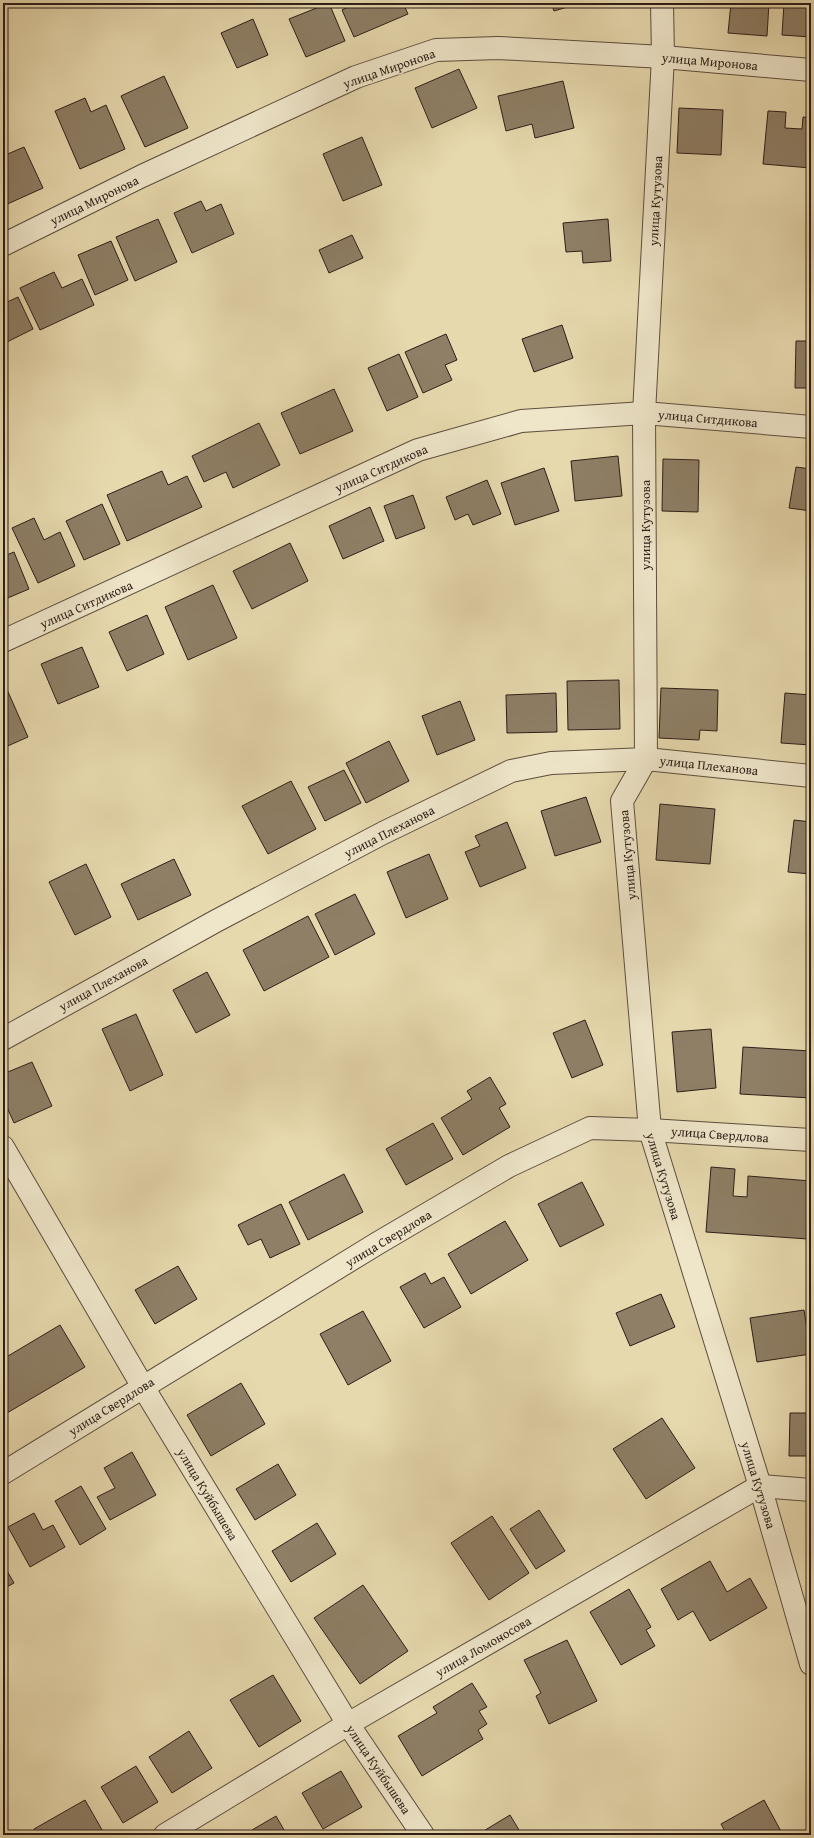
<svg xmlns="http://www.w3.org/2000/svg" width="814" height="1838" font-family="'Gentium Book Plus',serif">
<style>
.building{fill:#8e7f66;stroke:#2d1e18}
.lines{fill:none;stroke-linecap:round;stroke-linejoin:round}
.minor-casing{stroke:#5c4d3e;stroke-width:24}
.minor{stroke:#efe6ca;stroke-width:22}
.labels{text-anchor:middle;stroke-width:3;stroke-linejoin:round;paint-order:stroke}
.street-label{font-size:13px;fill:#2d1e18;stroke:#efe6ca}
</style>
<rect width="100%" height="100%" fill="#e7d9ae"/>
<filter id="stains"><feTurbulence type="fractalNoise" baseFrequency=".005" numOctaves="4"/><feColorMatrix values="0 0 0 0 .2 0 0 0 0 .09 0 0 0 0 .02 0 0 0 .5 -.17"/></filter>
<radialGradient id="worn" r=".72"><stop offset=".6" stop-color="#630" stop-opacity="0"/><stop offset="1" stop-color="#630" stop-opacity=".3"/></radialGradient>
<!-- building -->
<g class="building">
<polygon points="329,3 345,41 306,57 289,19"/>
<polygon points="356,3 403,3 408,14 354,37 342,10"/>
<polygon points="551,3 581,3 554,11"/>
<polygon points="731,3 769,3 767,36 728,33"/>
<polygon points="784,3 811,3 811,37 782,35"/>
<polygon points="253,19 268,55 237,68 221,33"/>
<polygon points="459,69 477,108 432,128 415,88"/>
<polygon points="164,76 188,128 145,147 121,96"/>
<polygon points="563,81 574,128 535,138 532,124 506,131 498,96"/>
<polygon points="85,98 91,112 106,105 125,149 80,169 55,111"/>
<polygon points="679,108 723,110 721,155 677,153"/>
<polygon points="768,111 786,112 785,128 802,129 803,117 811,118 811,168 763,164"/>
<polygon points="362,137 382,185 343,201 323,154"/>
<polygon points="24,147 43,188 3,206 3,156"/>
<polygon points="201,201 206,211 221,204 234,234 192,253 174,213"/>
<polygon points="158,219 177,262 135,281 116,237"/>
<polygon points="608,219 611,261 583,263 582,251 566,252 563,223"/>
<polygon points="352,235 363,258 329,273 319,250"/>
<polygon points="111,241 128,280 95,295 78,255"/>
<polygon points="54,272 62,288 82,279 94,305 40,330 20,288"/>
<polygon points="18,297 33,329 3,344 3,304"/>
<polygon points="562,325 573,358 534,372 522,339"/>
<polygon points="446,334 457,360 445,365 452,380 423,393 405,352"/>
<polygon points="796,341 811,341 811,388 795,388"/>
<polygon points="399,354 418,397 387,411 368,368"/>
<polygon points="334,389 353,431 300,454 281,413"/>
<polygon points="259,423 280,465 233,488 226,472 204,482 192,456"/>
<polygon points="618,456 622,496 575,501 571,461"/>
<polygon points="663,459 699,460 698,512 662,511"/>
<polygon points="796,467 811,469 811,511 789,508"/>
<polygon points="544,468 559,511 515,525 501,483"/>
<polygon points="162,471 168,485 187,476 202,507 127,541 107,495"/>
<polygon points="487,480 501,514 473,525 468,514 455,520 446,497"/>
<polygon points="413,495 425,528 396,539 384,506"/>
<polygon points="102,504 120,544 84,560 66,521"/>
<polygon points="370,507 384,541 343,559 329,526"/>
<polygon points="34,518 44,540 60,532 75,566 38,583 12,528"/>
<polygon points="290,543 308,581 252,609 233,571"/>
<polygon points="14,552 29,589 3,600 3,553 4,556"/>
<polygon points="213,585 237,638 188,660 165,607"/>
<polygon points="147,615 164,654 127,671 109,632"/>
<polygon points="82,647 99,687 58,704 41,664"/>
<polygon points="619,680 620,729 568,730 567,681"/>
<polygon points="5,685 28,737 3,748 3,686"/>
<polygon points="661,688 718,690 717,731 700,730 699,740 659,738"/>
<polygon points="556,693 557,732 507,733 506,695"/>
<polygon points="785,693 811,695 811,745 781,743"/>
<polygon points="460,701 475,740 437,755 422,716"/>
<polygon points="389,741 409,781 366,803 346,763"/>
<polygon points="344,770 361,803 325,821 308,787"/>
<polygon points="291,781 316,829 268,854 242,806"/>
<polygon points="586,797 601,842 555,856 541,811"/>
<polygon points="660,804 715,809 710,864 656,860"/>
<polygon points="794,820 811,822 811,874 788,872"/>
<polygon points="507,822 526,868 480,887 465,852 480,846 475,836"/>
<polygon points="429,854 448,899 406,918 387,872"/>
<polygon points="174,859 191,895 138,920 121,884"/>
<polygon points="86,864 111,917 75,935 49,882"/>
<polygon points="355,894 375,934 335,955 315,914"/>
<polygon points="308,916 329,957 264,991 243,950"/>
<polygon points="207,972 230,1015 196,1033 173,990"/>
<polygon points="136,1014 163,1075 130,1091 102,1029"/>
<polygon points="585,1020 603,1065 572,1078 553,1033"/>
<polygon points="711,1029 716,1088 677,1092 672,1032"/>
<polygon points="743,1047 811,1051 811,1098 740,1094"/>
<polygon points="32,1062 52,1106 14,1123 3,1098 3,1074"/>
<polygon points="490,1077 506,1104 499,1108 510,1127 463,1155 441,1118 472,1099 467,1091"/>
<polygon points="433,1123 453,1159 406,1185 386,1149"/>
<polygon points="711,1167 735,1169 733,1196 747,1197 748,1176 811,1181 808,1239 706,1232"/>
<polygon points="344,1174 363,1212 308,1240 289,1202"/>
<polygon points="582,1182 604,1225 560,1247 538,1204"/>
<polygon points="281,1204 300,1244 270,1258 261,1239 248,1245 238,1225"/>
<polygon points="505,1221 528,1260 471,1294 448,1254"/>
<polygon points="178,1266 197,1299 155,1324 135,1290"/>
<polygon points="425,1273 431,1284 444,1277 461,1307 424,1328 400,1287"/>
<polygon points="661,1294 675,1327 630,1346 616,1313"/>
<polygon points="804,1310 811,1354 757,1362 750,1318"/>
<polygon points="363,1311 391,1361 348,1385 320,1334"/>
<polygon points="60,1325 85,1367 7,1413 3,1406 3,1359"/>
<polygon points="241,1383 265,1424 211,1456 187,1415"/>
<polygon points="790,1413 811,1413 811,1456 789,1456"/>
<polygon points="662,1418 695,1468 646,1499 613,1449"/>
<polygon points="132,1452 156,1495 110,1520 97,1497 115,1488 104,1468"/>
<polygon points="278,1464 296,1495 255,1520 236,1489"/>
<polygon points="81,1486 106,1529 80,1545 55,1501"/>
<polygon points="539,1510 565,1551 536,1569 510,1529"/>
<polygon points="34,1513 43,1530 53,1525 65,1547 30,1567 8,1527"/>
<polygon points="492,1516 529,1573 489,1600 451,1543"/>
<polygon points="317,1523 336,1554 291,1582 272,1551"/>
<polygon points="710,1561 727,1592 750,1578 767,1608 710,1641 693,1611 678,1620 661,1589"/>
<polygon points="3,1564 14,1583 3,1589"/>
<polygon points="363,1585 408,1651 360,1684 314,1618"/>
<polygon points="629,1589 651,1627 646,1630 655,1646 621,1665 590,1612"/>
<polygon points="567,1640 597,1701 549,1724 536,1696 541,1693 524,1660"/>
<polygon points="273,1675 301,1721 259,1747 230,1700"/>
<polygon points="472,1683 487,1707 479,1711 487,1724 478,1730 483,1739 422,1776 398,1736 437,1713 433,1707"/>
<polygon points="189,1731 212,1768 172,1793 149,1757"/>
<polygon points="136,1766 158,1802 123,1823 101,1787"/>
<polygon points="341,1771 362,1807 323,1829 302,1793"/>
<polygon points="85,1800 105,1835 37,1835 34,1829"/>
<polygon points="764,1800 783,1835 727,1835 721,1824"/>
<polygon points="510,1815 522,1835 477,1835"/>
<polygon points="276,1816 287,1835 256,1835 252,1830"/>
</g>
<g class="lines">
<defs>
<g id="minor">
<polyline points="662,3 663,57 644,413 646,759 622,801 650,1130 760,1486 811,1664"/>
<polyline points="3,245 142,176 356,77 436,50 498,48 555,51 663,57 811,70"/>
<polyline points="3,641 418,450 521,421 644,413 811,427"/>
<polyline points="3,1039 216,921 383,833 511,771 551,763 646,759 811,776"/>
<polyline points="3,1147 143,1387 348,1724 423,1835"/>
<polyline points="3,1473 378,1243 509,1166 590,1128 650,1130 811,1140"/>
<polyline points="165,1835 348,1724 760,1486 811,1490"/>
</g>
</defs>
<!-- minor casing -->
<use href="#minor" class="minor-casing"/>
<!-- minor -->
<use href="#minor" class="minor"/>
</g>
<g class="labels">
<!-- street labels -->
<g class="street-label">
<text transform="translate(710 61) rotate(5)" y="5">улица Миронова</text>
<text transform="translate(389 68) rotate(-19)" y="5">улица Миронова</text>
<text transform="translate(94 200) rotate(-26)" y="5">улица Миронова</text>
<text transform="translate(655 201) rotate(-87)" y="5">улица Кутузова</text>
<text transform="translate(708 418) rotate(5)" y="5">улица Ситдикова</text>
<text transform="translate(381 468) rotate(-24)" y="5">улица Ситдикова</text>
<text transform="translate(645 525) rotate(-90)" y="5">улица Кутузова</text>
<text transform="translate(86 604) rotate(-24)" y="5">улица Ситдикова</text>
<text transform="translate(709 765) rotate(6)" y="5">улица Плеханова</text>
<text transform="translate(389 831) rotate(-27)" y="5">улица Плеханова</text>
<text transform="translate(627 855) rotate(-95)" y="5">улица Кутузова</text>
<text transform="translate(103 983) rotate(-29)" y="5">улица Плеханова</text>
<text transform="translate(720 1134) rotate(4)" y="5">улица Свердлова</text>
<text transform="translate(664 1176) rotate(73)" y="5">улица Кутузова</text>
<text transform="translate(388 1238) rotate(-31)" y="5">улица Свердлова</text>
<text transform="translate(111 1406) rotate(-32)" y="5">улица Свердлова</text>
<text transform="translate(759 1485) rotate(73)" y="5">улица Кутузова</text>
<text transform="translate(208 1494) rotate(59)" y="5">улица Куйбышева</text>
<text transform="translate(483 1646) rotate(-30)" y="5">улица Ломоносова</text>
<text transform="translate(379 1769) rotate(56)" y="5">улица Куйбышева</text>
</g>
</g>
<!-- margin -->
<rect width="814" height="1838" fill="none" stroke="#e7d9ae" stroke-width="16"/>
<rect x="4" y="4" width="806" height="1830" fill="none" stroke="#2d1e18" stroke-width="2"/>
<rect x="8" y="8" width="798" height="1822" fill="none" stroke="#2d1e18"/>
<rect width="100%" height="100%" filter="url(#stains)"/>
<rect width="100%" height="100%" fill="url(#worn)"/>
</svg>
